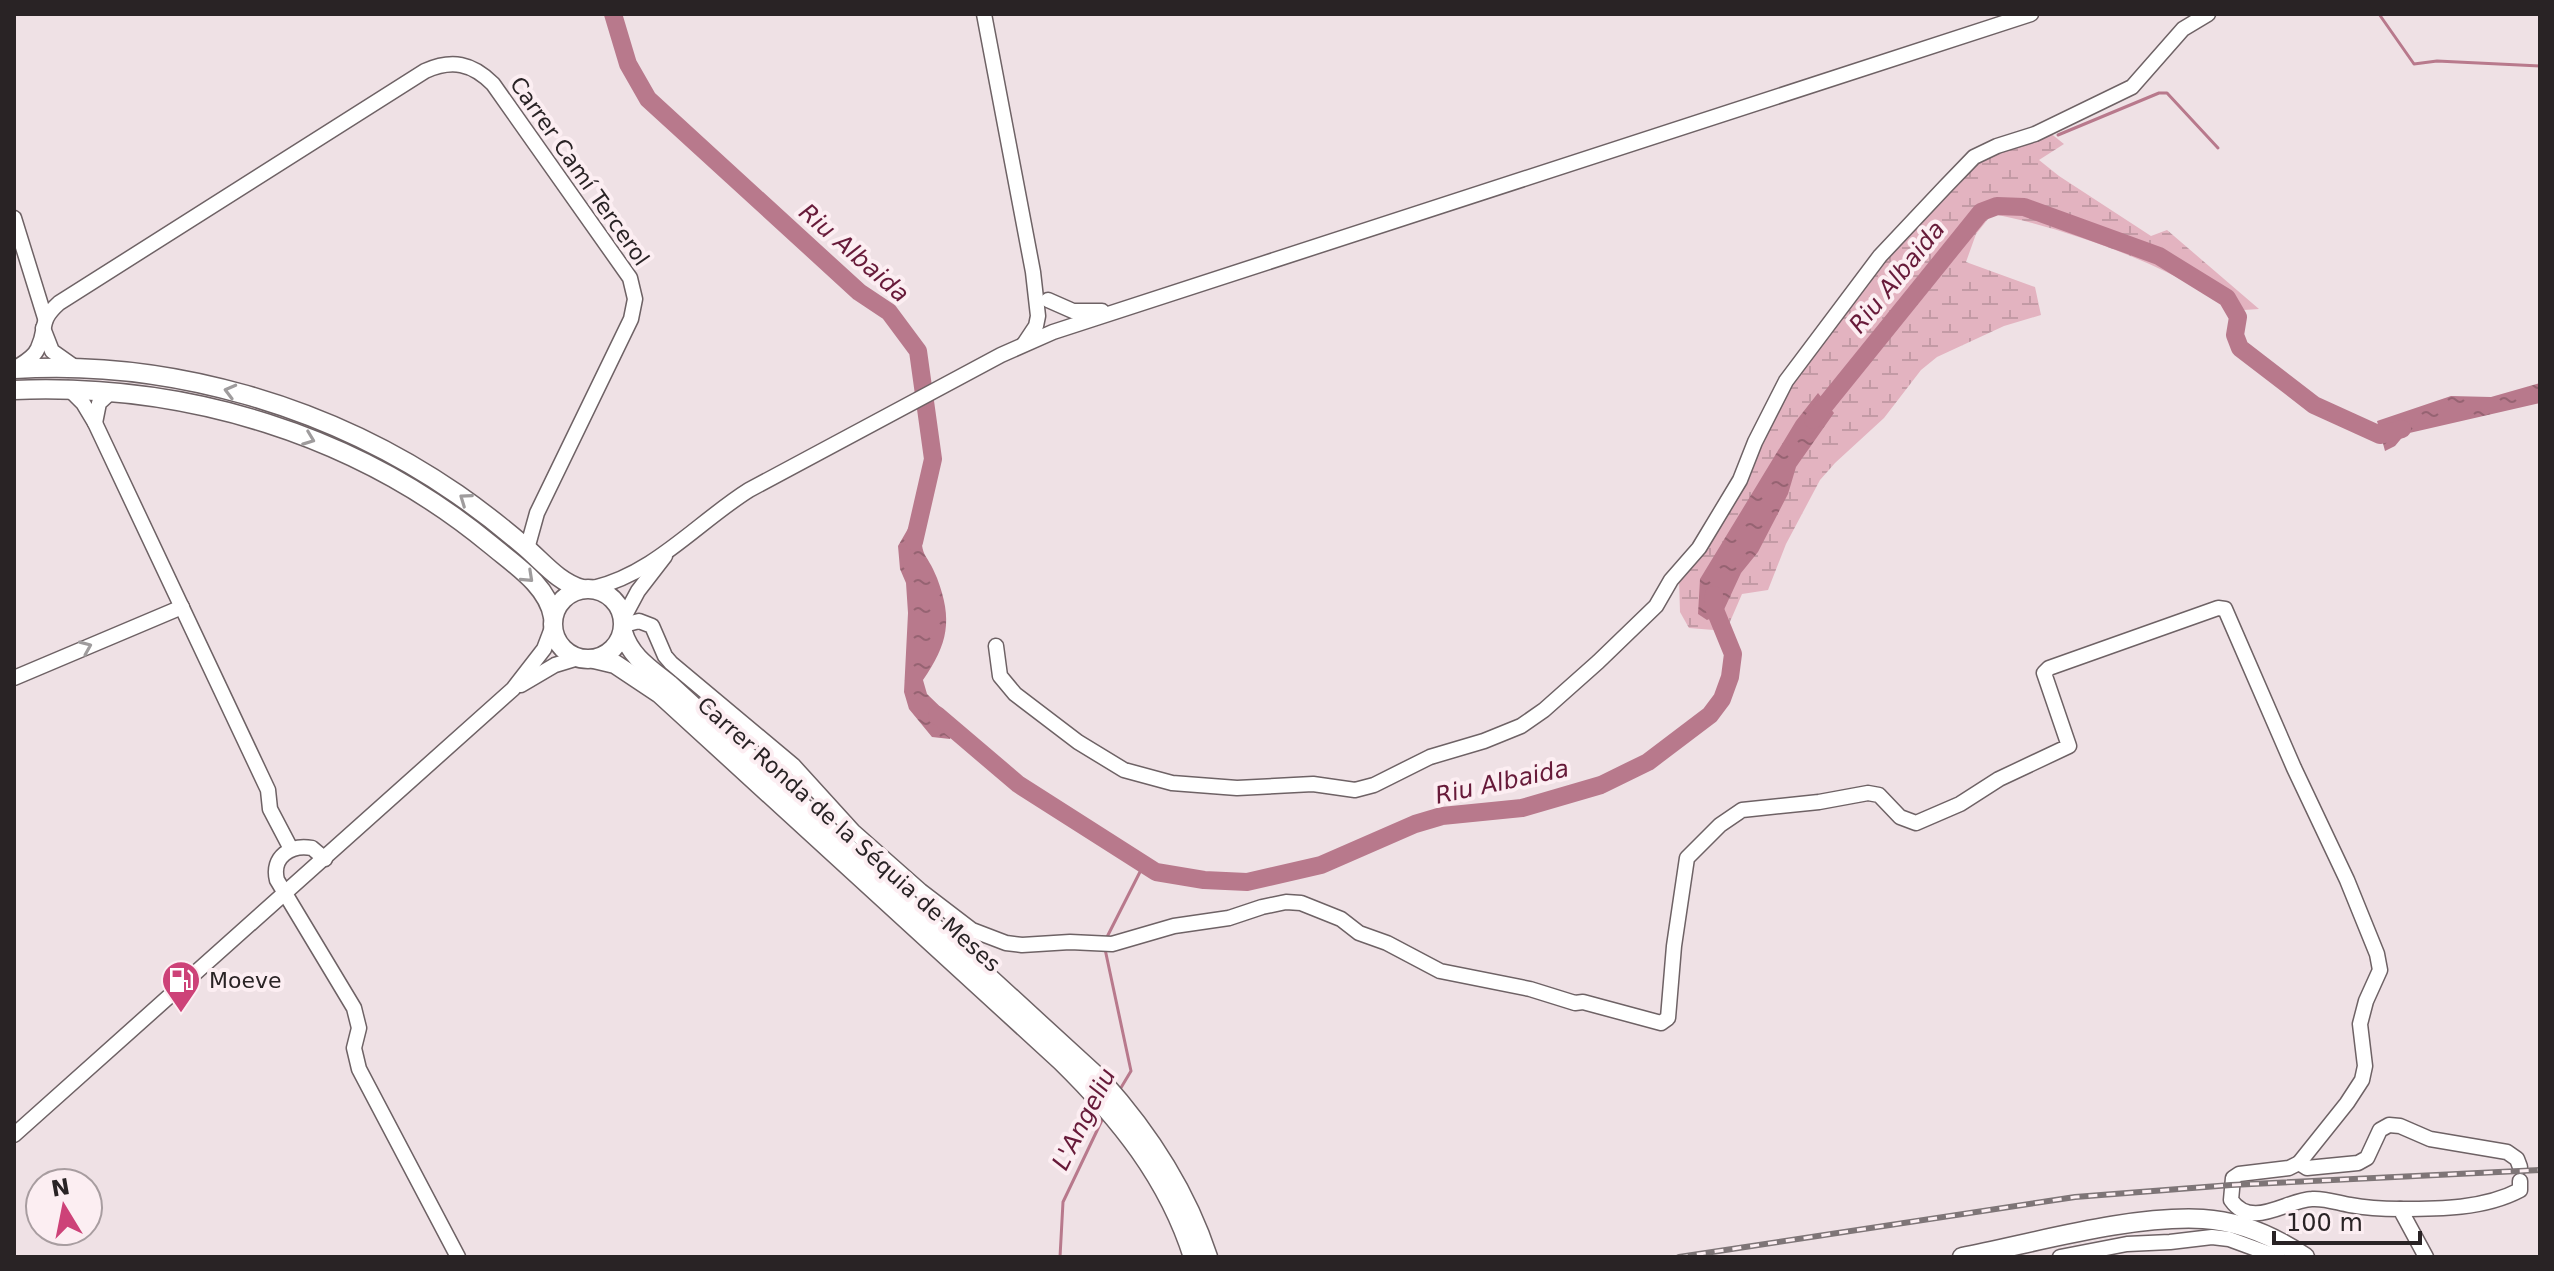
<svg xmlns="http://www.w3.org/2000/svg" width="2554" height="1271" font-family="'DejaVu Sans',sans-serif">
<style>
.wetland{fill:url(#wetland-marsh)}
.water{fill:url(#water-ripples)}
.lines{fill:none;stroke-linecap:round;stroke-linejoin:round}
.stream{stroke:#b8798c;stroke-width:3}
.river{stroke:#b8798c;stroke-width:18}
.minor-casing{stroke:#6e6265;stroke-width:17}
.major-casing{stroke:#6e6265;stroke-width:21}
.minor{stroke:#fff;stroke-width:14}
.major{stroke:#fff;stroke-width:18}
.rail-casing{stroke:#7e7577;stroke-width:6}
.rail{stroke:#fceef2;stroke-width:3;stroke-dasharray:9;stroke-linecap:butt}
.oneway{stroke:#9f9c9d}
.labels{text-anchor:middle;stroke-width:8;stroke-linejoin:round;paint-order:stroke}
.street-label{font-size:22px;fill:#292325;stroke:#fceef2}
.poi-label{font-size:22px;fill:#292325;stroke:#fceef2;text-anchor:start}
.water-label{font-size:24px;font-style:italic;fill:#671a39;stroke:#fceef2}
</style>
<defs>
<pattern id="wetland-marsh" width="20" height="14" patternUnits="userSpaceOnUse" patternTransform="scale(2)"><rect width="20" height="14" fill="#e3b3c0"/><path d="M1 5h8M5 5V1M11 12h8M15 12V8" fill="none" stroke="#c39aa5"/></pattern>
<pattern id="water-ripples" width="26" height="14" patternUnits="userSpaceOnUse" patternTransform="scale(2)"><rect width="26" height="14" fill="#b8798c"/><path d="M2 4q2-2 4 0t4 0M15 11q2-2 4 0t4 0" fill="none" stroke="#966372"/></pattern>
</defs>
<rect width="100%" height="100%" fill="#efe1e5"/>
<!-- wetland -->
<path class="wetland" d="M2049,132L2064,144L2039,160L2059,176L2151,236L2167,230L2259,309L2229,311C2182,268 2055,225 1992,214L1976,234L1966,262L2035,287L2041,315L2004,326L1937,357L1921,370L1884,418L1835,463L1820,480L1786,544L1768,590L1742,594L1726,631L1689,628L1680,612L1679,580L1782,397L1814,349L1848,311L1860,288L1916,223L1924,219L1978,162L1994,152Z"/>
<!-- water -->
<g class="water">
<polygon points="2540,383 2540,403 2405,434 2395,446 2385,451 2377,421 2451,396 2491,397"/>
<polygon points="1818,393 1834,413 1796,467 1788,494 1758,552 1741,573 1722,614 1707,620 1698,614 1700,579 1796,421"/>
<path d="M913,520L923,524C919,559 926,550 937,578C953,620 948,644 923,680L927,694L957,723L950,739L932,737L909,709L904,692L908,613L906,583L900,569L898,546Z"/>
</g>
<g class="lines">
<!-- stream -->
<g class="stream">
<polyline points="2379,14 2414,64 2437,61 2540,66"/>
<polyline points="2058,135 2159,93 2167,93 2218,148"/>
<polyline points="1107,937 1144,864"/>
<polyline points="1105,949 1131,1071 1119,1091"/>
<polyline points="1060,1257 1063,1202 1103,1118"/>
</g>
<!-- river -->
<g class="river">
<polyline points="613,14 628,64 648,99 859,292 889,312 918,351 933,459 914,542"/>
<polyline points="1813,420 1981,212 1997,206 2024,207 2159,256 2227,298 2238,317 2235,335 2240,348 2314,405 2380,435 2402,429"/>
<polyline points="937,715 1018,784 1156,872 1204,880 1247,882 1321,865 1415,824 1442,816 1522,808 1601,785 1648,762 1710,715 1722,699 1730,677 1733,654 1713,605 1714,595"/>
</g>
<defs>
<g id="minor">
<polyline points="984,14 1033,272 1038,316 1036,326 1024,344"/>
<polyline points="14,218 45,318"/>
<polyline points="1048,300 1073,311 1102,311"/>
<polyline points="43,328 52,351 76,368"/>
<path d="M14,369C23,363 34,358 38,348C48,326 38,322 59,303L425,71C452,59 472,63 493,84L630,278L635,299L631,319L537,513L527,549"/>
<polyline points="68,388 83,403 95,423 99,403 111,392"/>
<polyline points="95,423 268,790 270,809 291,849"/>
<path d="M593,588C654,574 698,522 749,490L1001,355L1053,332L2031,14"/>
<polyline points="623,619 638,591 665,556"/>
<path d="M624,625L639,621L652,626L665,656L671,663L793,765L853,831L921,891L972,930L1006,943L1022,945L1070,942L1112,944L1174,926L1229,918L1262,907L1286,902L1301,903L1341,919L1359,933L1387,943L1440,971L1530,989L1575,1003L1583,1002L1661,1023L1668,1018L1674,946L1687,858L1720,825L1742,810L1819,802L1868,793L1879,795L1900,817L1916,823L1960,804L1999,779L2069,746L2044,673L2049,668L2218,608L2225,609L2294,768L2347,880L2377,954L2380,970L2366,1001L2360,1024L2365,1066L2362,1080L2347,1103L2299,1163L2289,1168L2239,1174L2233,1178L2231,1200C2252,1230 2286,1200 2312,1199C2325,1198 2338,1203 2350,1205C2366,1208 2383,1209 2400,1209L2426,1257"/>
<polyline points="996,646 1000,676 1015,694 1078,742 1124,770 1172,783 1237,788 1313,784 1355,790 1374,785 1430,757 1484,741 1521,726 1544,710 1598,662 1656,606 1671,580 1699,548 1740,480 1755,442 1786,381 1880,256 1945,187 1974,157 1997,146 2035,134 2132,87 2183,29 2208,14"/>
<polyline points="14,678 182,607"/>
<polyline points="521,685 555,665 578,658"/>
<path d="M325,859L312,848C291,844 271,857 277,880L354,1008L359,1028L354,1048L359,1069L458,1257"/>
<polyline points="14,1135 513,689 544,649 552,628"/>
<polyline points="2299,1163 2307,1168 2358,1163 2367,1158 2380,1130 2389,1125 2400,1126 2430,1139 2507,1152 2517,1159 2520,1167"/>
<path d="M2400,1209C2439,1209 2484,1209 2520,1190V1181"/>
<polyline points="2060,1257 2127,1244 2170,1242 2212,1237 2229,1239 2278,1257"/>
</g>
<g id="major">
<path d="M14,369C169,359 329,406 457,494C480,510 502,527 524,546C543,562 558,582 582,589"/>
<path d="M14,390C186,383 357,434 491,545C515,565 548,586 553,617"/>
<circle cx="588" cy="624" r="35"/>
<path d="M623,632C630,656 649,668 669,684L1101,1080C1148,1132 1186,1190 1208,1257"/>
<path d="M594,659L615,664L660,694L1061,1061C1119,1118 1168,1178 1193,1257"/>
<path d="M1962,1257C2034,1243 2130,1215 2203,1219C2240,1221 2275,1237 2305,1257"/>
</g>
</defs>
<!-- minor casing -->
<use href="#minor" class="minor-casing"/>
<!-- major casing -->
<use href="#major" class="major-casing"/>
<!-- minor -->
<use href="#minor" class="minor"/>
<!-- major -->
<use href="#major" class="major"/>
<defs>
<polyline id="rail" points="1679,1257 2075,1197 2231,1185 2540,1170"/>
</defs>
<!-- rail casing -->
<use href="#rail" class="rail-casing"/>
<!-- rail -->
<use href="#rail" class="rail"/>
</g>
<!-- one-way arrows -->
<defs><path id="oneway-chevron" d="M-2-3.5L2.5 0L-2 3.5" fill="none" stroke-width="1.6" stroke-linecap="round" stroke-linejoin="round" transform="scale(2)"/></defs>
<g class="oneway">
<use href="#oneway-chevron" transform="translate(230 391) rotate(-165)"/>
<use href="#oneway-chevron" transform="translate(309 439) rotate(21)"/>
<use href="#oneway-chevron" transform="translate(465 499) rotate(-145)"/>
<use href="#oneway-chevron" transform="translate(528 577) rotate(43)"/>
<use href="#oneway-chevron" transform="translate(86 647) rotate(-23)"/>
</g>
<!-- icons -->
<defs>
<symbol id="fuel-pin" viewBox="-11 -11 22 30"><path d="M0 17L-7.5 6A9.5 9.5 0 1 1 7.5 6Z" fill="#cd4278" stroke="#fceef2"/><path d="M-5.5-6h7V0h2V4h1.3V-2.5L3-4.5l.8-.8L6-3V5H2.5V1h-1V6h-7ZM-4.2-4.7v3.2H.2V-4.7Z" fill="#fff"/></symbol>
</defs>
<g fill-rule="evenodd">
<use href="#fuel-pin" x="159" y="958" width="44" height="60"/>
</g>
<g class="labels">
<!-- street labels -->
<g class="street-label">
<text transform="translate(580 171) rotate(55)" y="8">Carrer Camí Tercerol</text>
<text transform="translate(849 834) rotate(42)" y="8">Carrer Ronda de la Séquia de Meses</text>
</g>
<!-- poi labels -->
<g class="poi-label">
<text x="209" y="988">Moeve</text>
</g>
<!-- water labels -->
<g class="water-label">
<text transform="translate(854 253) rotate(41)" y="8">Riu Albaida</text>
<text transform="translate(1897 277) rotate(-51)" y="8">Riu Albaida</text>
<text transform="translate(1502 782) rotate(-12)" y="8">Riu Albaida</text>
<text transform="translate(1084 1119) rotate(-63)" y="8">L'Angeliu</text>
</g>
</g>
<!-- border -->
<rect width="2554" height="1271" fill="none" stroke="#292325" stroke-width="32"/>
<!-- north arrow -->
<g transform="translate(64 1207) rotate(350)"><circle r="38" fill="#fceef2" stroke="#a89da0" stroke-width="2"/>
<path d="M0-6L14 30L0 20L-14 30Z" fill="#cd4278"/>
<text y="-12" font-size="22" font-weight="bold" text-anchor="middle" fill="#292325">N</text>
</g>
<!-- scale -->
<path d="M2274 1231v12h146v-12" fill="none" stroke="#292325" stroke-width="4"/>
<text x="2286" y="1231" font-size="24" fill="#292325" stroke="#fceef2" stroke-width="6" paint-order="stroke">100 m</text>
</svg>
